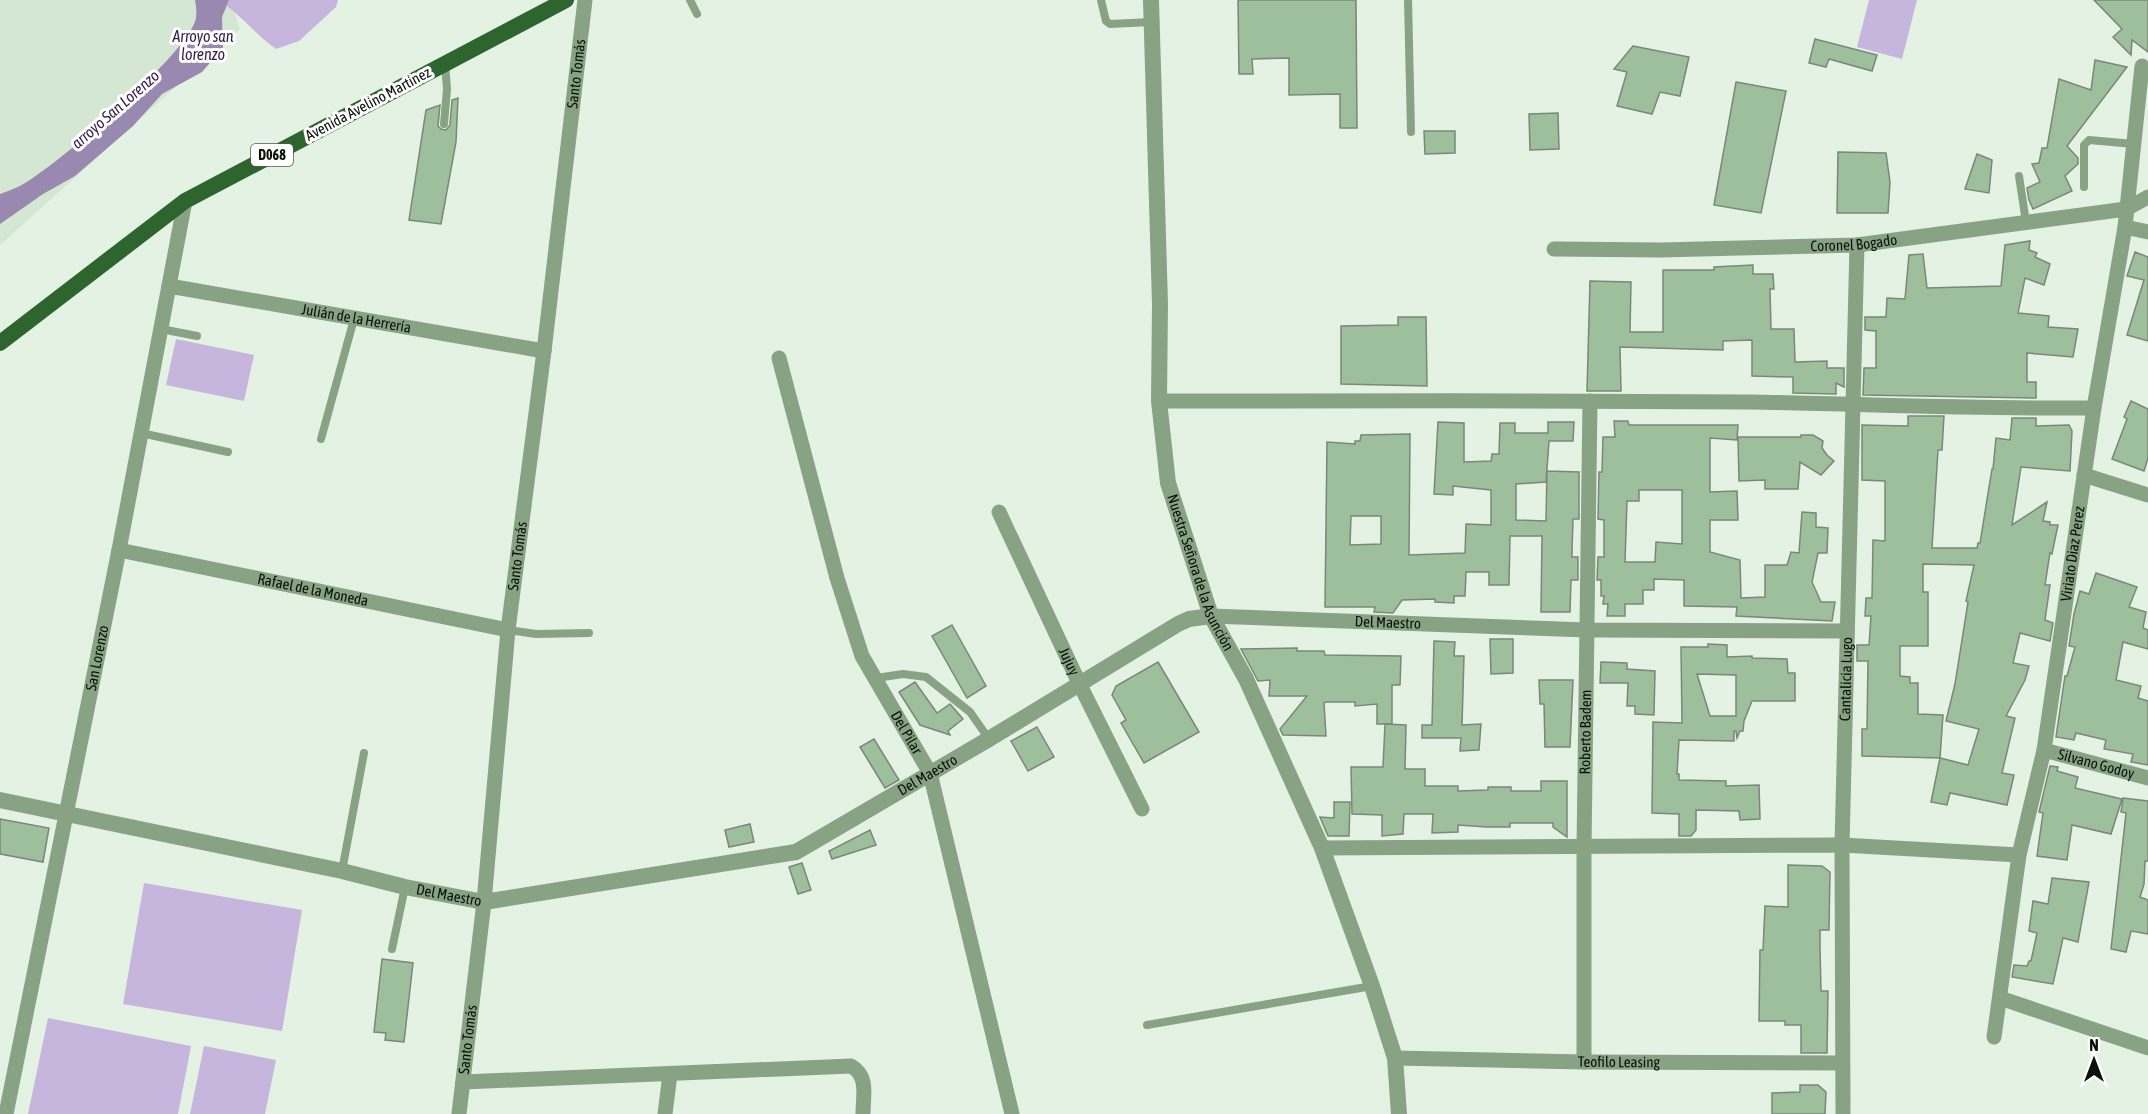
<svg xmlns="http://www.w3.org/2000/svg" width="2148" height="1114" font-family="'Asap Condensed',sans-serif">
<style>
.built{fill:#d4e7d2}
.green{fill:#c6b6dd}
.water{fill:#9989b0}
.building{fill:#9ebf9c;stroke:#7a8779;stroke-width:1.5;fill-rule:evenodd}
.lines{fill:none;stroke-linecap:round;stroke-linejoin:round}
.service{stroke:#87a384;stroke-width:8}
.minor{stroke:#87a384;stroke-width:15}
.tertiary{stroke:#87a384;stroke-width:16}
.primary{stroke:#2e642d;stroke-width:16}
.labels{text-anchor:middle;stroke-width:6;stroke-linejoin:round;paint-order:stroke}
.shield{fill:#fff;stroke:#545854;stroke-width:1.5}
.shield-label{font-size:14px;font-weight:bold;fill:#0b100b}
.street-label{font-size:15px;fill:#0b100b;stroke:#fff}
.water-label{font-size:16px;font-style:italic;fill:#341b4d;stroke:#fff}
</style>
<rect width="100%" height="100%" fill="#e4f2e3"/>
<!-- built -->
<polygon class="built" points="0,0 230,0 240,29 0,245"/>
<!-- green -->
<g class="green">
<path d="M229,0H338L336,7L299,41L276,49C258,36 245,20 227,6Z"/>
<polygon points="1869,0 1917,0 1902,59 1857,47"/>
<polygon points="176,339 254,355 244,401 166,385"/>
<polygon points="144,883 302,910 282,1031 123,1004"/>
<polygon points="48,1018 191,1046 178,1114 28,1114"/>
<polygon points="204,1046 276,1060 265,1114 190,1114"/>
</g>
<!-- water -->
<path class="water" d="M195,0H229L222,17L223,48L202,72L162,94L133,126L75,176L43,194L0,224V194C8,191 17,188 25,183C58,164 190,52 196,18C197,13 196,5 195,0Z"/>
<!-- building -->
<g class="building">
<polygon points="1238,0 1356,0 1357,128 1340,128 1340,94 1289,95 1289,58 1252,59 1253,74 1239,74"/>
<polygon points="2094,0 2148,0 2148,52 2132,40 2131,55 2113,37 2122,29"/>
<polygon points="1815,39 1877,55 1872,71 1829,59 1826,67 1809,63"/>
<polygon points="1633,46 1689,57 1680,96 1660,92 1652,114 1617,106 1627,72 1614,69"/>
<polygon points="2095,60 2127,67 2067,146 2078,158 2078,164 2065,176 2072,191 2033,209 2029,200 2027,188 2040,182 2032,164 2039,163 2042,148 2047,148 2059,79 2091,90"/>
<polygon points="1736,82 1786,91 1761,213 1714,205"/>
<polygon points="458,98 456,142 441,224 409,220 426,110 440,105 438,126 441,129 446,130 450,125 452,100"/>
<polygon points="1558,113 1559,149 1530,150 1529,114"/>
<polygon points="1424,131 1455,131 1455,153 1425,154"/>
<polygon points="1838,152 1886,153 1890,182 1888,213 1837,213"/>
<polygon points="1977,154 1992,160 1989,193 1965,189"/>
<polygon points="2030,241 2029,250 2037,253 2035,257 2050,264 2044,285 2025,278 2018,313 2049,316 2048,327 2078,329 2073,357 2027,353 2027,382 2036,382 2036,398 1863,395 1864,368 1876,368 1876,331 1865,330 1865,317 1886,317 1887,298 1905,299 1909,255 1923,254 1927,288 2001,286 2005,245"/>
<polygon points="2135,252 2148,257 2148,341 2127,335 2144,280 2127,276"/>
<polygon points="1753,265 1753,274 1773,274 1774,289 1770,289 1771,329 1794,329 1795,362 1827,361 1827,368 1844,368 1844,387 1836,383 1836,394 1793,393 1793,377 1752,376 1752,340 1723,341 1723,350 1620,347 1621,391 1587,391 1590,281 1631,282 1630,332 1663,332 1663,270 1714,270 1714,267"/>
<polygon points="1398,317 1426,317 1427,386 1341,384 1341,326 1398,325"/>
<polygon points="2131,401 2148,409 2148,458 2144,471 2112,459 2127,419 2124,417"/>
<polygon points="1908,416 1944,416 1942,450 1938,450 1932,548 1977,548 1978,543 1980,543 1992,469 1993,469 1996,438 2010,440 2012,418 2036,418 2036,426 2069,425 2072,431 2070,471 2021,467 2012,525 2047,502 2043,521 2050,522 2050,525 2058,525 2052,554 2050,553 2045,585 2050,585 2045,620 2053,623 2050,641 2020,633 2013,663 2029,666 2025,680 2006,716 2015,718 2002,773 2014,775 2007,805 1950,793 1947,805 1931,802 1940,758 1968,765 1979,729 1946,721 1955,684 1968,602 1966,601 1974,565 1923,564 1923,592 1928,592 1928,646 1900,646 1900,676 1910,677 1910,683 1918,683 1918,714 1943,715 1940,758 1862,756 1862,729 1867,729 1868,661 1857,661 1857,645 1869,645 1871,616 1865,616 1866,598 1872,598 1873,540 1885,541 1885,481 1862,480 1862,425 1908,426"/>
<path d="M1614,421H1628L1629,425H1738L1737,440L1710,438V492L1737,491L1738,520H1710V552L1740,560L1741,598L1765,597V565H1787L1791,552L1799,553L1802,512L1816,513V527L1828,528L1827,553H1818L1812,582L1821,602H1835L1832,621L1736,616L1737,607L1684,606V580L1654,579V590H1643V604H1625V616H1607L1608,604H1603L1604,596H1601V580H1597L1598,557H1604V520L1598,519L1599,472H1602L1603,437H1615ZM1639,490H1682V544L1656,542L1655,562H1625L1627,501H1639Z"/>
<path d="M1438,422L1464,423V462L1491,461L1492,454H1499L1500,423H1515V433H1548V422H1574L1573,441H1549L1546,482L1516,484V520L1546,521L1547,471L1579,472V519H1573L1572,551V557H1578V580H1571L1570,612H1541L1542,536H1510L1509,585H1489V572H1466L1465,596H1454V603L1435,602V599L1402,600L1393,613L1374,612L1375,607H1325L1327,442L1355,444V441H1360L1361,435L1410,434L1409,555L1465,553L1466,524L1491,525V490L1453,486V495L1434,494ZM1351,516H1381V544L1350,545Z"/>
<polygon points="1801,435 1813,435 1823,441 1822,448 1827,455 1834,461 1821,475 1800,462 1798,489 1765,489 1765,480 1739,481 1738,437 1801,437"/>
<polygon points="2096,573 2137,587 2129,607 2146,612 2143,628 2148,630 2148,649 2123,642 2116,680 2141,686 2138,698 2148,701 2148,765 2131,762 2133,754 2104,749 2106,740 2076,733 2074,740 2056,737 2065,676 2067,676 2075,647 2069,646 2074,614 2080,591 2089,594"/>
<polygon points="952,625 986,686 967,698 932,636"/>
<polygon points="1490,639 1513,639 1513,673 1491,674"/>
<polygon points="1434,641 1455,642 1454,656 1464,656 1462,725 1481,724 1479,750 1460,751 1461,738 1422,738 1422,725 1432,725"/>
<path d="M1708,644L1727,645V657L1752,656V658L1787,659L1788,673H1795V701H1752L1744,721L1743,731H1740L1737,738L1736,731H1734V741L1679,740L1677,774H1679V780L1726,781V786L1759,785L1760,819L1740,820L1739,811L1696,810V830L1691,836H1679V814L1652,813L1653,722L1682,723L1681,647H1708ZM1697,674L1736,675V716H1710Z"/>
<polygon points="1297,648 1297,651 1324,651 1325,655 1401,656 1400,685 1392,685 1392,724 1377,724 1377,704 1355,706 1355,702 1326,702 1324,703 1326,736 1283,735 1280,729 1307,696 1269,696 1270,680 1258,681 1241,649"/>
<polygon points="1158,662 1199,732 1144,763 1121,723 1126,720 1112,695 1116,686"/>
<polygon points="1601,662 1627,663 1627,669 1655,671 1654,715 1635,714 1635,706 1627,706 1628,683 1600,683"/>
<polygon points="1539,680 1573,680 1570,747 1545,747 1544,704 1540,704"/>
<polygon points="915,682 937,713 950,704 963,719 948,731 950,735 920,725 899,692"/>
<polygon points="1385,724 1406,725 1405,769 1425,769 1425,786 1458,786 1458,791 1488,790 1488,787 1511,787 1511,791 1541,791 1541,781 1567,781 1567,837 1553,827 1553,823 1510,823 1510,827 1487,827 1458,825 1458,832 1432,833 1433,814 1404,814 1403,834 1382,836 1382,815 1352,814 1351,767 1383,767"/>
<polygon points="1037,727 1054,757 1028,771 1011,741"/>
<polygon points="874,739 899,780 885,788 860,747"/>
<polygon points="2050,766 2058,767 2057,771 2078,777 2075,788 2122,799 2111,834 2072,825 2067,860 2037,856 2043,813 2039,812"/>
<polygon points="2123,798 2148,801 2148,861 2145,861 2144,884 2140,897 2148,900 2148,934 2131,931 2126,952 2111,949 2126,813 2121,812"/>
<polygon points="1334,802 1350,802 1349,836 1328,836 1320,817 1334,818"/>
<polygon points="0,819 49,828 43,862 0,854"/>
<polygon points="750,824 754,842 729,847 725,830"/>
<polygon points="870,830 876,845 832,859 829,851"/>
<polygon points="802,863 811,890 798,894 789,867"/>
<polygon points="1788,865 1822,866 1830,872 1829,930 1820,930 1820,948 1821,991 1828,991 1827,1053 1801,1053 1801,1025 1785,1025 1785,1021 1759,1021 1760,950 1763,950 1765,906 1788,907"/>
<polygon points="2052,878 2089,882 2078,942 2063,938 2053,984 2012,977 2014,965 2027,966 2029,961 2031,961 2037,933 2029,931 2033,901 2048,904"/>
<polygon points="382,959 413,963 404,1042 385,1040 386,1033 374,1032"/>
<polygon points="1800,1085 1818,1085 1826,1092 1825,1114 1772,1114 1772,1093 1800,1092"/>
</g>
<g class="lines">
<!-- service -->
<g class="service">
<polyline points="690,0 697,14"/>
<polyline points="1101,0 1106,21 1110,24 1151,22"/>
<polyline points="1408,0 1411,132"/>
<polyline points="444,124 447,89 445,64"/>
<polyline points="2019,176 2026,222"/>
<polyline points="2084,187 2084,145 2089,140 2134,144"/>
<polyline points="161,329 197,336"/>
<polyline points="141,433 228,452"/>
<polyline points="321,439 354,319"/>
<polyline points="508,630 536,634 589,633"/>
<polyline points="876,678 903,674 926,677 970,712 989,739"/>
<polyline points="342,871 364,753"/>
<polyline points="392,949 405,887"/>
<polyline points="1147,1025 1372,986"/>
</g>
<!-- minor -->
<g class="minor">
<polyline points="2125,227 2148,232"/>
<path id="s1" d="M1554,249L1661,250L1857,245L2126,209L2148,197"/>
<path id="s2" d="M169,286L544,351"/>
<path id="s3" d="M779,358L837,578L862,656L930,773L1012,1114"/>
<path d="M1159,401C1356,401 1554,400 1751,402C1866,404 1980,409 2094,408"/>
<polyline points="2084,475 2148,495"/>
<path id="s4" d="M999,512L1080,685L1142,809"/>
<path id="s5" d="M119,550L508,630"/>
<path id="s6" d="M1211,616L1587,630L1847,631"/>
<path id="s7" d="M2044,750L2148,778"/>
<polyline points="1322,848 1842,845 2019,855"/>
<polyline points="2000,998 2148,1048"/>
<path id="s8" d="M1994,1037L2019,855L2044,750L2094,408L2125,227L2142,66"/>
<path id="s9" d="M1395,1058L1584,1062L1842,1063"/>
<path id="s10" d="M1584,1062V847L1590,401"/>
<path d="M463,1082L851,1066C869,1076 863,1096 863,1114"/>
<path id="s11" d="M6,1114L119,550L185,201"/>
<path id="s12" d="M459,1114L484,902L508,630L544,351L585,0"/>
<polyline points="665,1114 670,1074"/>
<path id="s13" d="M1843,1114L1842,845L1857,245"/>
</g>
<!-- tertiary -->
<g class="tertiary">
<path id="s14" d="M1151,0L1160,304L1159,401L1168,483L1211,616L1246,679L1322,848L1372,986L1395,1058L1399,1114"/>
<path id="s15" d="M0,800L342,871L405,887L484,902L796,852L989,739L1178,624L1189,619L1211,616"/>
</g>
<!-- primary -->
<polyline class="primary" points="0,343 185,201 566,0"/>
</g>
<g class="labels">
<!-- shield labels -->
<rect class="shield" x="251" y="144" width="42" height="22" rx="4.5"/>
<g class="shield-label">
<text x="272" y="160">D068</text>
</g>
<!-- street labels -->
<g class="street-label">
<text dy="5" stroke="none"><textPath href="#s12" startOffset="1047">Santo Tomás</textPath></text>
<text transform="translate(368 104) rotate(-28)" y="5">Avenida Avelino Martinez</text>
<text dy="5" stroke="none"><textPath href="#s1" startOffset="300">Coronel Bogado</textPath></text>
<text dy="5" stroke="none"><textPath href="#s2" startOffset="190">Julián de la Herrería</textPath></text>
<text dy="5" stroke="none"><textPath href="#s8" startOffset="490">Viriato Diaz Perez</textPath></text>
<text dy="5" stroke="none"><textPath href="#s12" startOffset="561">Santo Tomás</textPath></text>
<text dy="5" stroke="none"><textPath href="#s14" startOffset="579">Nuestra Señora de la Asunción</textPath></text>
<text dy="5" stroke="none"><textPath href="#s5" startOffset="198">Rafael de la Moneda</textPath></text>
<text dy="5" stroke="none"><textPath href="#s6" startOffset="177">Del Maestro</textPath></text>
<text dy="5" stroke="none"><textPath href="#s11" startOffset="465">San Lorenzo</textPath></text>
<text dy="5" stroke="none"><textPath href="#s4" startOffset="165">Jujuy</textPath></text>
<text dy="5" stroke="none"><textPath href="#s13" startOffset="435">Cantalicia Lugo</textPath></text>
<text dy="5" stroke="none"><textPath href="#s10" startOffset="330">Roberto Badem</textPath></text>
<text dy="5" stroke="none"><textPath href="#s3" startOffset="398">Del Pilar</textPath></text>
<text dy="5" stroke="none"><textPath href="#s7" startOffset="54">Silvano Godoy</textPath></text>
<text dy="5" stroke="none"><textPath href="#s15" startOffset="963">Del Maestro</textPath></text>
<text dy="5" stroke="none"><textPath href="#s15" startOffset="459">Del Maestro</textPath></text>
<text dy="5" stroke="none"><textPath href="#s12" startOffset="75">Santo Tomás</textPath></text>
<text dy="5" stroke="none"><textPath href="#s9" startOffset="224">Teofilo Leasing</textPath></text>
</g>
<!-- water labels -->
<g class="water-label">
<text x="203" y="42">Arroyo san<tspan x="203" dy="18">lorenzo</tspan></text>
<text transform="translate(115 109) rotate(-41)" y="6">arroyo San Lorenzo</text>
</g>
</g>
<!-- north arrow -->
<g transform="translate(2094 1060)" stroke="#ffffff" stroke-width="4.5" paint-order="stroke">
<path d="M0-4.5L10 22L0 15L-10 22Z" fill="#0b100b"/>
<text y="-9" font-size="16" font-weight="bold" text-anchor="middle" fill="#0b100b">N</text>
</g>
</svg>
